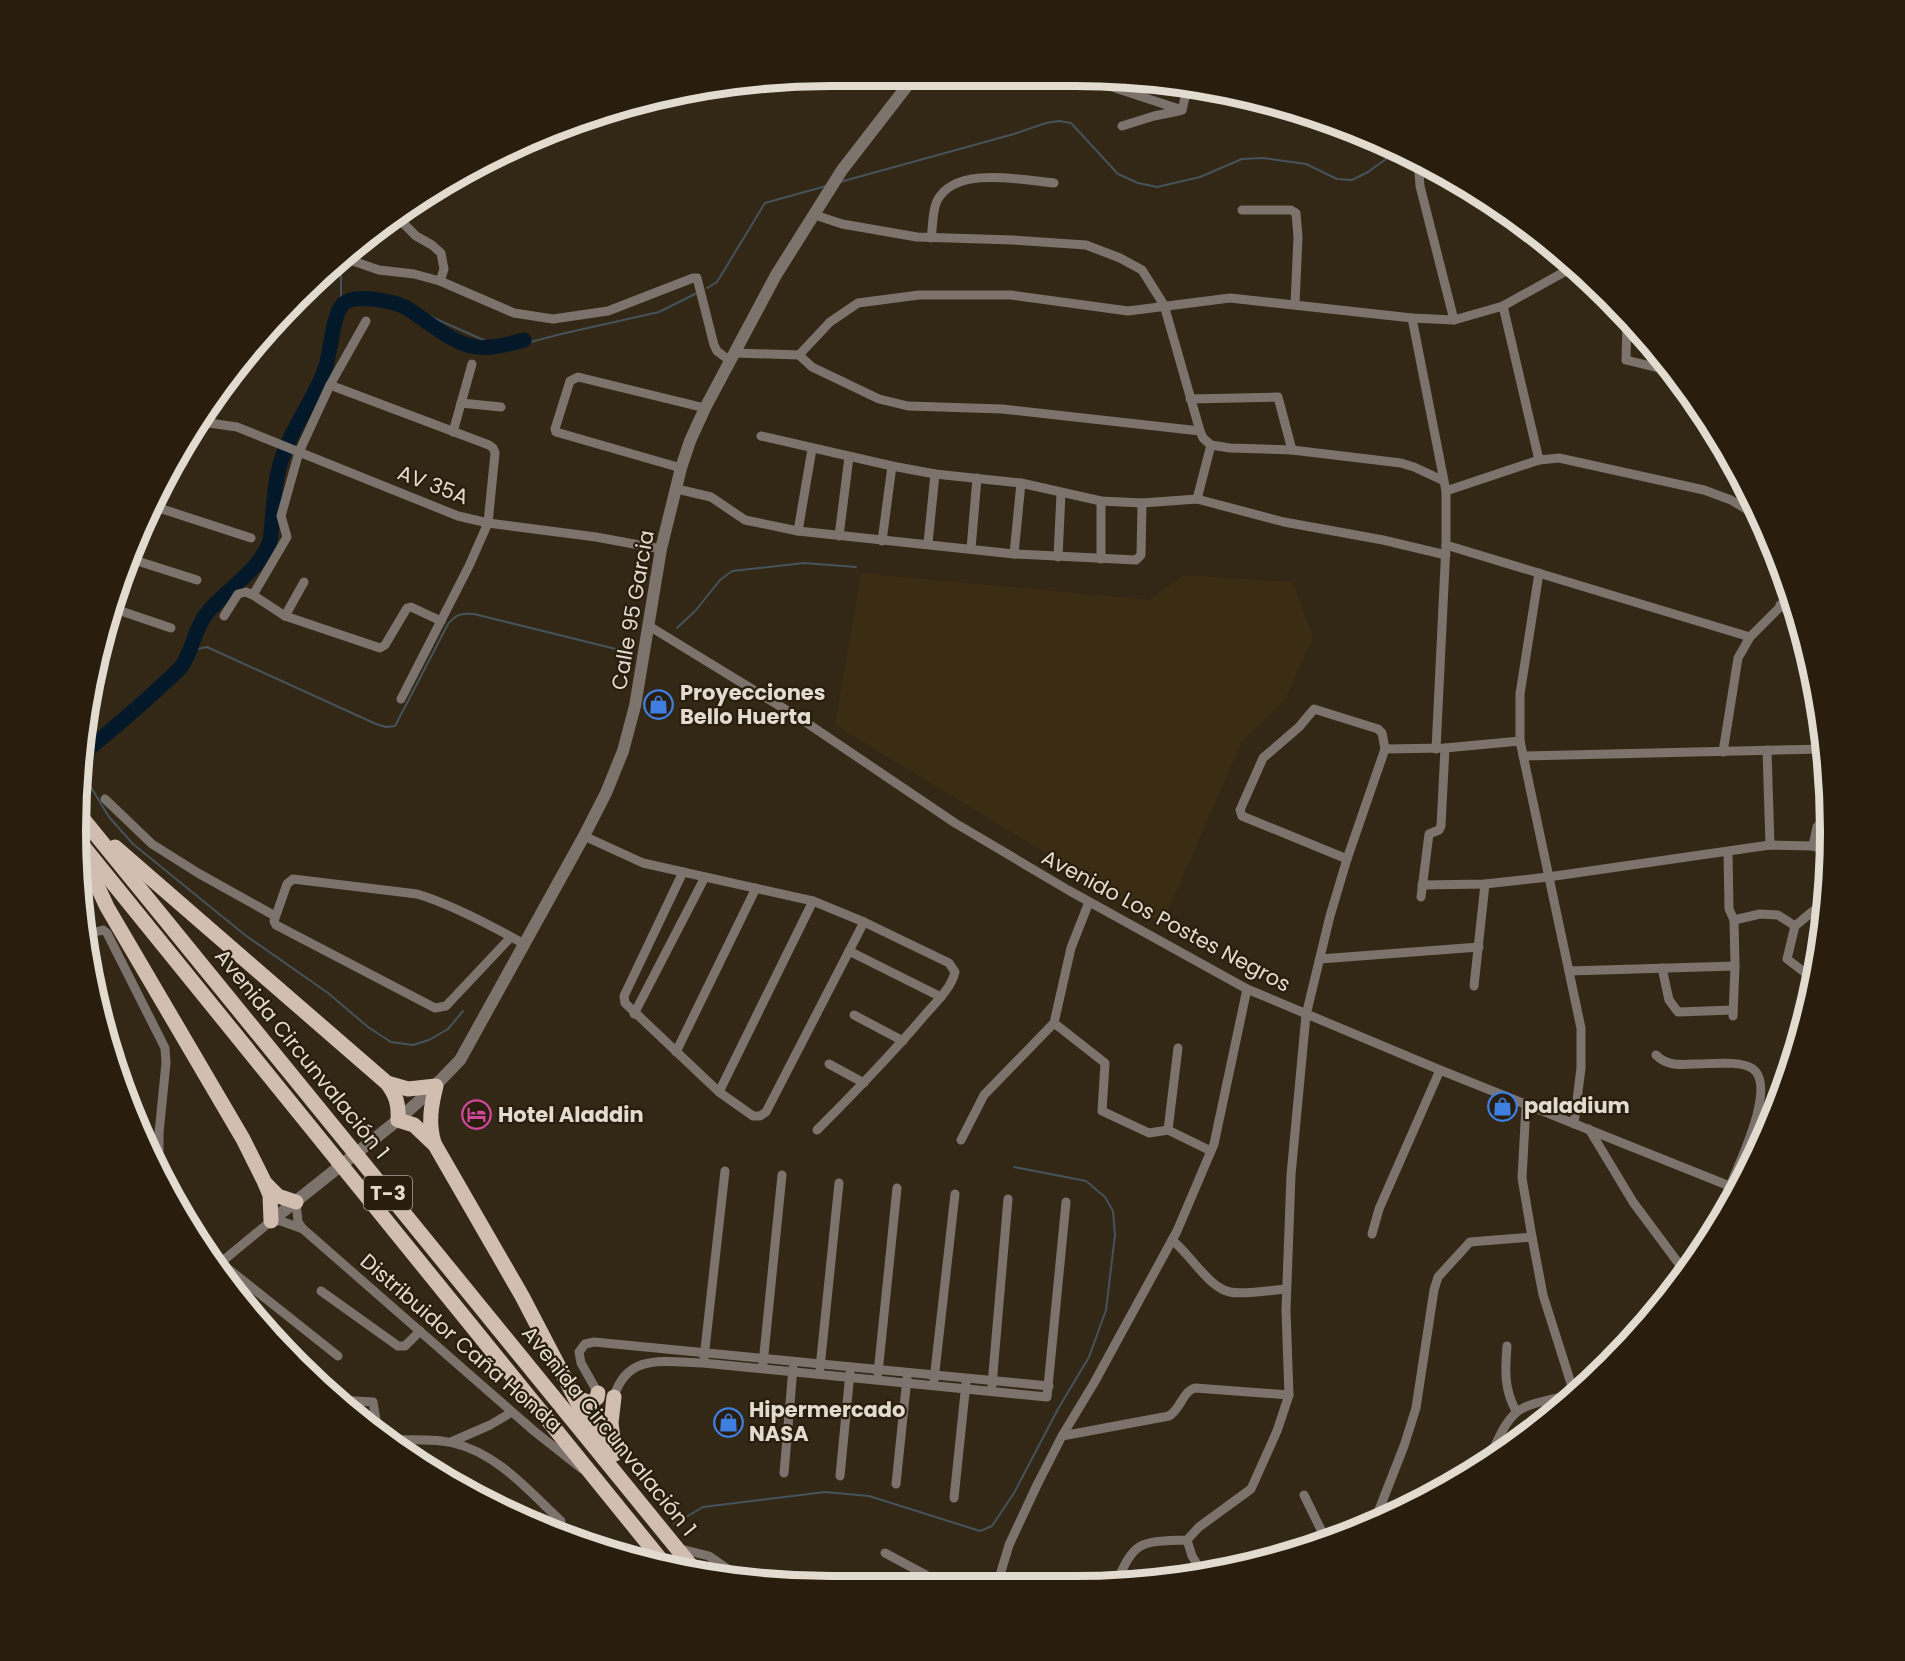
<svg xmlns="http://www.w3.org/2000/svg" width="1905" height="1661" font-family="Poppins,sans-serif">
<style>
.built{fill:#3b2c14}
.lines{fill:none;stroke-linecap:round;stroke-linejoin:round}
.stream{stroke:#46535b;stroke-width:2}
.river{stroke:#031929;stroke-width:15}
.minor{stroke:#7d736d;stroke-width:9}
.tertiary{stroke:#7d736d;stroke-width:12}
.primary{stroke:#d1beb1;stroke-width:15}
.labels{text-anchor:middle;stroke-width:4.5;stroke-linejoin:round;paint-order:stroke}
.shield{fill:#291e0d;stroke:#aaa296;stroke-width:1.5}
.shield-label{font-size:20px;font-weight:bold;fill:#e2dbd0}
.street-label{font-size:21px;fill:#e2dbd0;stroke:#291e0d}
.poi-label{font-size:21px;font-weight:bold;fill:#e2dbd0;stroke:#291e0d;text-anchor:start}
.rim{fill:none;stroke:#e2dbd0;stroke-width:8}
</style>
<rect width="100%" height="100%" fill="#332716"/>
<!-- built -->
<polygon class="built" points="861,573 1149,600 1183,575 1293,582 1313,637 1285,700 1242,741 1162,924 835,725"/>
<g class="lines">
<!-- stream -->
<g class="stream">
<polyline points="840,182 1014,134 1046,123 1059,121 1071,123 1118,174 1138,183 1157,187 1200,177 1242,159 1263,158 1306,164 1337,179 1352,180 1368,172 1397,151"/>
<polyline points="707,288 717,282 765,203 826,186"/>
<polyline points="341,305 352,300 373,296 402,304 504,349 561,334 659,312 697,293"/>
<polyline points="286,442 319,382 330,354 332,324 341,305 341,273 332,263"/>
<polyline points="677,628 696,610 720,580 732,571 804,563 856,567"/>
<path d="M192,650L207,647L376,724L386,727L395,726L448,624C456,614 462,613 474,614L628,652"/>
<polyline points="81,750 105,735 174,670 192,650 206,609 215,598 258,568 266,545 278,457 284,447"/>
<polyline points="80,769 109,817 133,844 245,935 328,993 368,1027 391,1042 413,1045 429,1040 448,1029 463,1011"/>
<polyline points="674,1524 703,1507 825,1492 869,1496 980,1531 992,1526 1014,1493 1058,1409 1089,1357 1106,1310 1115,1235 1113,1211 1105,1197 1086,1181 1014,1167"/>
<polyline points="622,1553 625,1550"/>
</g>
<!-- river -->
<path class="river" d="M81,755C107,734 133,712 158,689C165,682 174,675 181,667C193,651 194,629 207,613C227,588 259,572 270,541C274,513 273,482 283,455C294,425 314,399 325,369C331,353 332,315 343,304C354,293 392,301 405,307C412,311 420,317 427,322C467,350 477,353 524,340"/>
<!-- minor -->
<g class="minor">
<polyline points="1091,80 1182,110"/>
<polyline points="1182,110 1188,85"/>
<polyline points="1122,126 1154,116 1179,111"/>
<polyline points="1418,161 1420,186 1454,320"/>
<polyline points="1242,210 1291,210 1296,213 1298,237 1295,304"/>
<polyline points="815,215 842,224 917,237 1013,240 1086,245 1120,258 1142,270 1164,305 1200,431 1203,438 1211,445 1230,448 1292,450 1401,463 1414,467 1442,480"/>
<polyline points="398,218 416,236 432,245 441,253 444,269 440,281"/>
<path d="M931,238C933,227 932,211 937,201C955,165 1021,180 1054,183"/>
<polyline points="341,257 379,270 414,274 440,281 514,313 553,319 608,311 693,278 697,278 714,345 717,351 730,361"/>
<polyline points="1503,306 1539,460"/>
<polyline points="1412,318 1446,491 1446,545 1436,749"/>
<polyline points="1627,320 1626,360 1675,372"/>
<polyline points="735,353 799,355 830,322 858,303 919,295 1011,295 1128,311 1230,298 1412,318 1454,320 1503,306 1575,266"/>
<polyline points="799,355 812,367 879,399 908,406 1002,409 1200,431"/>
<polyline points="330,385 489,445 493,448 495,453 488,523 469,566 401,699"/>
<polyline points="1190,399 1278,397 1292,450"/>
<polyline points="461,403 501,407"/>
<polyline points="202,422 237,427 458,516 488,523 596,537 661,549"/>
<polyline points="453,432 472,364"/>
<polyline points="761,436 892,466 935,474 1021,483 1101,501 1142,503 1197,499 1284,522 1383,540 1446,555"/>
<polyline points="681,468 556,432 555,429 570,381 578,377 705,408"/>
<polyline points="677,489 711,497 745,520 798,531 1014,554 1136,560 1141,555 1142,503"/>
<polyline points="1446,491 1539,460 1559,458 1704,490 1731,500 1761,518"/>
<polyline points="1197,499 1211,445"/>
<polyline points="153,506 251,538"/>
<polyline points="798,531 812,449"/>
<polyline points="839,536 849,457"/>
<polyline points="882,541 892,466"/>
<polyline points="928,543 935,474"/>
<polyline points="1446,545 1750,637"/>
<polyline points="971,549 977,478"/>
<polyline points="1014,554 1021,483"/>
<polyline points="1058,557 1061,493"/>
<polyline points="128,558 197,580"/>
<polyline points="1101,559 1101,501"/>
<polyline points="1539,573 1520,694 1520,741 1581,1028 1581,1068 1574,1124"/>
<polyline points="253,595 287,537 281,516 299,452 330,385 366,321"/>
<polyline points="1780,605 1797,617"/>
<polyline points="115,609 171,628"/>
<polyline points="224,616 238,594 246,592 253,595 285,616 380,648 385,645 407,608 411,607 441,621"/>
<polyline points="285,616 304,582"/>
<polyline points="649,626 801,719 955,823 1068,890 1247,989 1440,1070 1737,1189"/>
<polyline points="1767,750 1770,845"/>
<polyline points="1723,752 1738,658 1750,637 1792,595"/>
<polyline points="1523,756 1824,749"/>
<polyline points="105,799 152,844 198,873 275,916"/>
<path d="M584,836L643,863L813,901L864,922L949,963L955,972C951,989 935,1003 924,1016C890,1056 854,1093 817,1130"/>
<polyline points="1813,846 1817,827 1826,817"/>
<polyline points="1728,852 1729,909 1734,920 1735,966 1733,1016"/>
<polyline points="1347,859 1242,816 1240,810 1263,758 1299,727 1314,709 1378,729 1382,733 1385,749"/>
<polyline points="683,872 624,996 625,1003 719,1092 753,1116 760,1116 766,1112 864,922"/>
<polyline points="1422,885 1485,884 1548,877 1770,845 1813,846 1827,851"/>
<polyline points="1421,897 1429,834 1439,830 1441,826 1445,748"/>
<polyline points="1734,920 1760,914 1778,915 1795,926 1787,959 1812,978"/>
<polyline points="1795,926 1813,911 1823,916"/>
<polyline points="87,934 103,930 107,933 165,1048 166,1063 159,1133 159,1169"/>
<path d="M511,937L446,1006L435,1008L276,925L274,921L287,884L293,879L417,894C451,904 492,926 524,944"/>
<polyline points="849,951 941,997"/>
<polyline points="1320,959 1479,947"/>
<polyline points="1662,968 1669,1000 1678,1012 1733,1010"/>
<polyline points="1569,971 1735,966"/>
<polyline points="1474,986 1485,884"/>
<polyline points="634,1014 705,877"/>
<polyline points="854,1015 903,1041"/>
<polyline points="1806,1017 1809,998"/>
<polyline points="1054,1023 1105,1063 1102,1111 1149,1133 1168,1130 1211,1151"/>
<polyline points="676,1052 756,888"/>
<path d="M1656,1055C1667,1066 1680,1065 1695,1064C1710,1064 1741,1060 1753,1069C1777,1087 1739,1163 1730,1186"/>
<polyline points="829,1064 864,1083"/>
<polyline points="719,1092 813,901"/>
<polyline points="1526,1105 1522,1178 1532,1237 1543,1295 1575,1396"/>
<polyline points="1589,1129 1633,1202 1685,1272"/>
<polyline points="1168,1130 1178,1048"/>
<polyline points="961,1140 984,1095 1054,1023 1071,948 1089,902"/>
<polyline points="296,1202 298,1222 303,1229 534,1431 582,1469"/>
<polyline points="1372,1234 1379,1209 1440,1070"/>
<path d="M1172,1240C1190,1254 1209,1288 1230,1292C1243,1295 1272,1290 1286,1289"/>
<polyline points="221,1263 338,1356"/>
<polyline points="219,1264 271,1221 281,1221 303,1229"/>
<polyline points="321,1291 398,1346 405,1346 420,1331"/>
<path d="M1507,1346C1505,1371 1504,1389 1516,1411"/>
<polyline points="704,1358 725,1171"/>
<polyline points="763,1364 782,1175"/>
<polyline points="820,1368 839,1183"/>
<polyline points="878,1373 897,1188"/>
<polyline points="934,1380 955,1194"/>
<polyline points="992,1385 1008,1199"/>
<polyline points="598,1393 581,1363 579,1352 585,1344 594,1342 1049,1386"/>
<path d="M614,1397C627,1352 666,1362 703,1363L1047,1397L1066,1202"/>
<polyline points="339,1400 373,1402 378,1432"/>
<path d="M1062,1436L1169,1416C1181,1409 1182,1392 1195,1388L1289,1395"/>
<path d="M388,1440C408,1440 433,1438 453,1443C497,1453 529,1491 561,1521L545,1530"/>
<polyline points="451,1442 490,1425 512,1412"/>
<path d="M1489,1459C1514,1402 1516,1408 1574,1394"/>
<polyline points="784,1473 793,1368"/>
<polyline points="840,1476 850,1373"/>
<polyline points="896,1484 907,1378"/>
<polyline points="1304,1495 1327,1542"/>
<polyline points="954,1498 966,1383"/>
<polyline points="1375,1520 1404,1446 1416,1408 1434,1290 1438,1277 1470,1242 1532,1237"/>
<polyline points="1187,1540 1192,1556 1200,1569"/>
<polyline points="677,1548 709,1556 739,1577"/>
<polyline points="885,1553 926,1575 933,1585"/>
<path d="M1116,1584C1135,1539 1140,1542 1187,1540L1199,1527L1251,1489L1277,1431L1289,1395L1286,1310L1291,1175L1306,1015L1330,916L1347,859L1385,749L1445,748L1520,741"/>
<polyline points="997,1585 1009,1545 1037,1485 1062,1436 1094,1383 1177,1231 1214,1144 1247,989"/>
</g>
<!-- tertiary -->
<polyline class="tertiary" points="271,1221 398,1120 429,1092 460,1060 584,836 606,793 623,751 635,706 661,549 681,468 690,441 705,408 776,275 842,170 914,77"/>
<!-- primary -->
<g class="primary">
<polyline points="79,814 697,1573"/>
<polyline points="78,840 666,1566"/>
<path d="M115,847L387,1083C396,1095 399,1104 398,1120L414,1125L435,1145L522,1296L585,1417L611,1452"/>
<polyline points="82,853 107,907 243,1139 265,1183 270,1195 271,1221"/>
<path d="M387,1083L408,1089L436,1086C431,1106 428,1123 434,1143"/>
<polyline points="265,1183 278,1196 296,1202"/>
<polyline points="575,1397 590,1403 597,1398 598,1393"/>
<polyline points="614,1397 611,1423 615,1454"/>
</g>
</g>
<!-- icons -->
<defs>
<symbol id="shop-ring" viewBox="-11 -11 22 22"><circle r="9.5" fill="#291e0d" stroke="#3f7fe0" stroke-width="1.5"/><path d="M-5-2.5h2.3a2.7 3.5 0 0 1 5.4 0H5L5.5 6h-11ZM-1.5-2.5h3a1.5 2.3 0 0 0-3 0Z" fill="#3f7fe0"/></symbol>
<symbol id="hotel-ring" viewBox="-11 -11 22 22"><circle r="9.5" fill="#291e0d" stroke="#d1479c" stroke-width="1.5"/><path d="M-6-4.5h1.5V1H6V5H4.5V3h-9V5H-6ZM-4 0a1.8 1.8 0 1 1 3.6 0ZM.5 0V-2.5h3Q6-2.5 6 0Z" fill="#d1479c"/></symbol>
</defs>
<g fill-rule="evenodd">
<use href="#shop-ring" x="642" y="688" width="33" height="33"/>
<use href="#shop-ring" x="1486" y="1090" width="33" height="33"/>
<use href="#hotel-ring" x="460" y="1098" width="33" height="33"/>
<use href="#shop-ring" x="712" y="1406" width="33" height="33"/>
</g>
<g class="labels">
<!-- shield labels -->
<rect class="shield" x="364" y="1176" width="48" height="34" rx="4.5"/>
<g class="shield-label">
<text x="388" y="1200">T-3</text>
</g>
<!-- street labels -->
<g class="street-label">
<text transform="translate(433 485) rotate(21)" y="7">AV 35A</text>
<text transform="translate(633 610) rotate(-80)" y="7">Calle 95 Garcia</text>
<text transform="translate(1166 921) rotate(28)" y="7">Avenido Los Postes Negros</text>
<text transform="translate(302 1054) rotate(51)" y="7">Avenida Circunvalación 1</text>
<text transform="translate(461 1343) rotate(41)" y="7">Distribuidor Caña Honda</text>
<text transform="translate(609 1431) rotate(51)" y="7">Avenida Circunvalación 1</text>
</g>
<!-- poi labels -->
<g class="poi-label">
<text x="680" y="700">Proyecciones<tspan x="680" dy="24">Bello Huerta</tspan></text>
<text x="1524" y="1113">paladium</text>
<text x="498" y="1122">Hotel Aladdin</text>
<text x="749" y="1417">Hipermercado<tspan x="749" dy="24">NASA</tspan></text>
</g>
</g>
<!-- crop -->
<path d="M0 0H1905V1661H0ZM831 86H1075A745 745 0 0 1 1820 831V831A745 745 0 0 1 1075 1576H831A745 745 0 0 1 86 831V831A745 745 0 0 1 831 86Z" fill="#291e0d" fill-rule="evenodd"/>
<path class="rim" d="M831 86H1075A745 745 0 0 1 1820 831V831A745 745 0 0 1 1075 1576H831A745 745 0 0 1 86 831V831A745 745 0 0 1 831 86Z"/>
</svg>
